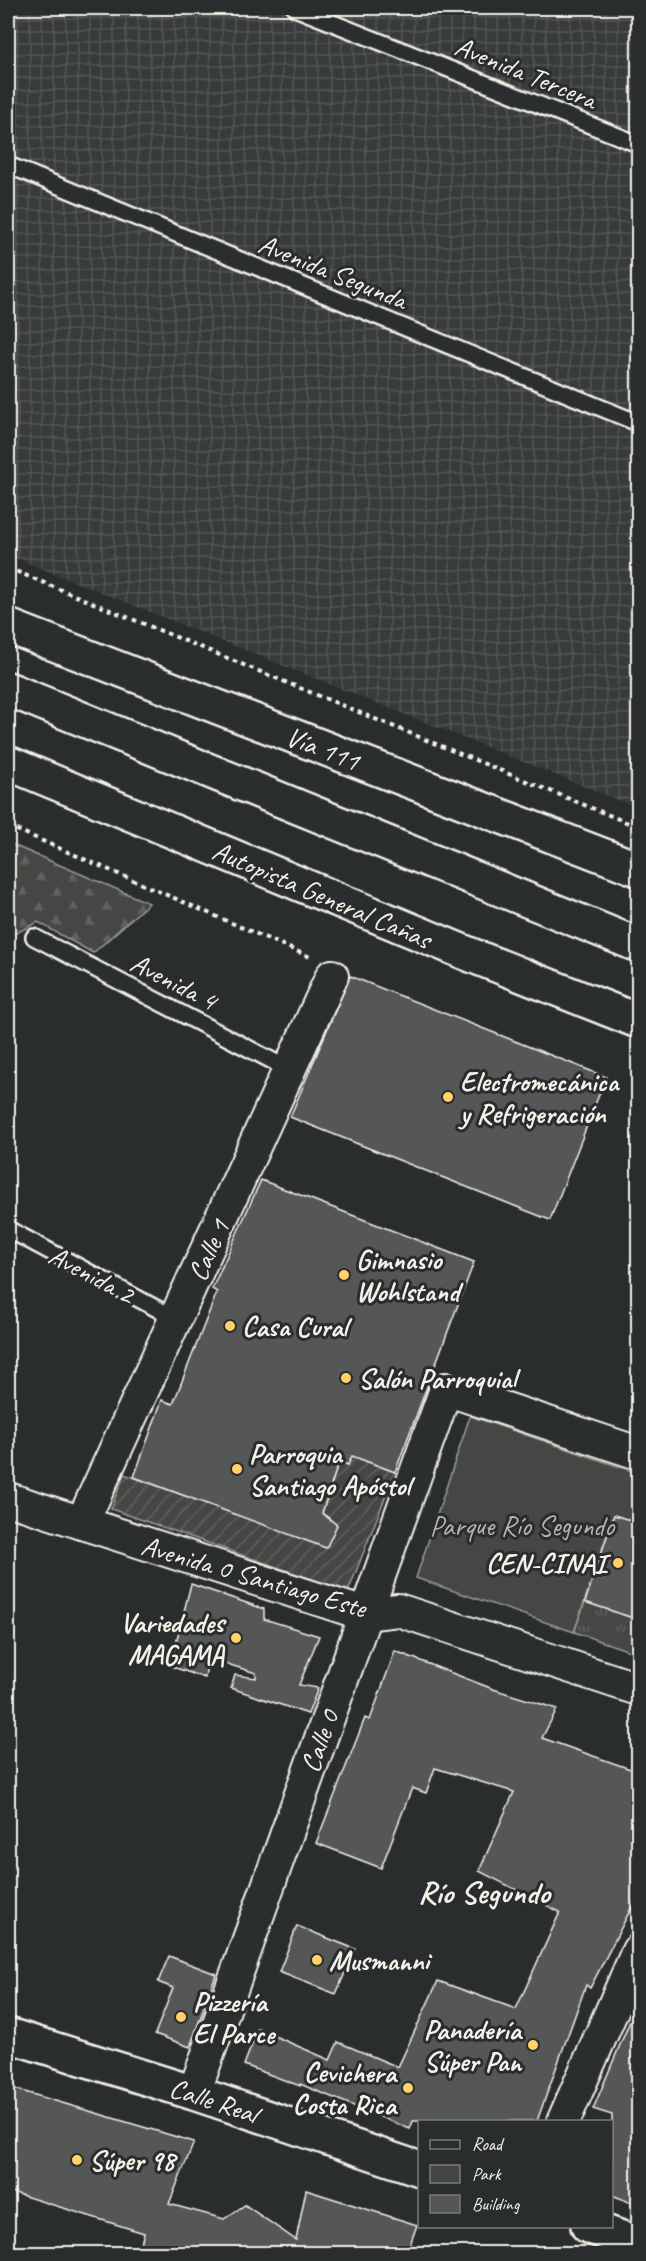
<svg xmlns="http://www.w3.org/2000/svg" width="646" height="2261" font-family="Caveat,sans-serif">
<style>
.industrial{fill:url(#industrial-grid)}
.grass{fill:url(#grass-tufts);stroke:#9c9c96;stroke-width:1.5}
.forest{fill:url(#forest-firs);stroke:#9c9c96;stroke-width:1.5}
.park{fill:#444645;stroke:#9c9c96;stroke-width:1.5}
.garden{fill:url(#garden-furrows);stroke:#9c9c96;stroke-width:1.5}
.building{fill:#555756;stroke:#f4f1e8;stroke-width:1.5}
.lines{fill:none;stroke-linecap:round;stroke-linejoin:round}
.service-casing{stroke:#f4f1e8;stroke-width:20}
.minor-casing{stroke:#f4f1e8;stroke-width:36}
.secondary-casing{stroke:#f4f1e8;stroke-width:38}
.primary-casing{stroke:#f4f1e8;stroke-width:38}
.trunk-casing{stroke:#f4f1e8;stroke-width:38}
.path{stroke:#f4f1e8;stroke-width:4;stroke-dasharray:4.5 4.5;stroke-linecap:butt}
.service{stroke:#2a2d2e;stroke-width:15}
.minor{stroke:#2a2d2e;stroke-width:32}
.secondary{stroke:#2a2d2e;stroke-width:33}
.primary{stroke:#2a2d2e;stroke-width:33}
.trunk{stroke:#2a2d2e;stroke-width:33}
.rail-casing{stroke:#f4f1e8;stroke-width:7}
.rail{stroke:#2a2d2e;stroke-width:4.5;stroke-dasharray:14;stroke-linecap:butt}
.poi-dot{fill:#ffd166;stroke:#2a2d2e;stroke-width:2}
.labels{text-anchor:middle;stroke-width:6;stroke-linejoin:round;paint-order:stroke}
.street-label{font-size:28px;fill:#f4f1e8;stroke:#2a2d2e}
.poi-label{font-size:28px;font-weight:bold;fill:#f4f1e8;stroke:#2a2d2e;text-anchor:start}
.park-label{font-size:28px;fill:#b6b5af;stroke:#2a2d2e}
.quarter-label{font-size:32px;font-weight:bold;fill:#f4f1e8;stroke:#2a2d2e}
</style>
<defs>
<pattern id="industrial-grid" width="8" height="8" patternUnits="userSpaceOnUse" patternTransform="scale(1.5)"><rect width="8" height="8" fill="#373a3a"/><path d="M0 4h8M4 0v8" fill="none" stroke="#555756"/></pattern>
<pattern id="grass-tufts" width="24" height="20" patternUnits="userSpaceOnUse" patternTransform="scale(1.5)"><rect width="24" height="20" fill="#444645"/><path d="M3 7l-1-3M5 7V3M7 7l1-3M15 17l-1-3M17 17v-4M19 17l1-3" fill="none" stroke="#606160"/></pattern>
<pattern id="forest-firs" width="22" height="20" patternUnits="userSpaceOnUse" patternTransform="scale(1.5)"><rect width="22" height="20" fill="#444645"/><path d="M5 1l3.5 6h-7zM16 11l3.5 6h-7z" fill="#606160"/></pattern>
<pattern id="garden-furrows" width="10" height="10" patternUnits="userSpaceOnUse" patternTransform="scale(1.5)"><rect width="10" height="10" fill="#444645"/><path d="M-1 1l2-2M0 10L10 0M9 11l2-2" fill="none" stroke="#606160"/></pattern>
</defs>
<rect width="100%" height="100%" fill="#2a2d2e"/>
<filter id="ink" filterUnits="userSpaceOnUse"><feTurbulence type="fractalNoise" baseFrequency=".0167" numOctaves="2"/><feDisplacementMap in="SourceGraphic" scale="12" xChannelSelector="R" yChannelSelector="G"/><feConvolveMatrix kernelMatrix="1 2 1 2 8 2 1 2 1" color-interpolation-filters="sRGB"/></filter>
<g filter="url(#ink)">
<!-- industrial -->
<polygon class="industrial" points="8,8 638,8 638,808 8,555"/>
<!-- grass -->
<polygon class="grass" points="585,1602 638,1620 638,1654 574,1632"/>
<!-- forest -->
<polygon class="forest" points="8,843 149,903 93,953 38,922 8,937"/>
<!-- park -->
<polygon class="park" points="470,1416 638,1473 638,1523 614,1515 574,1632 416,1578"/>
<!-- garden -->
<polygon class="garden" points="352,1456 395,1472 348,1592 111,1509 124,1474 326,1547 337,1525 322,1513 339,1461 348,1465"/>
<!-- building -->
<g class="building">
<polygon points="350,976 606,1077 550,1220 290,1117"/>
<polygon points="261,1180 474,1262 395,1472 352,1456 348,1465 339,1461 322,1513 337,1525 326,1548 134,1477 162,1400 173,1404 217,1292 212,1289"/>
<polygon points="614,1515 639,1523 639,1620 585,1602"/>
<polygon points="191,1584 264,1609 264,1619 319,1636 299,1685 318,1688 308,1714 231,1688 235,1675 256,1678 256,1673 208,1658 205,1678 170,1666"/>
<polygon points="395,1651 493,1689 557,1709 542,1738 639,1772 639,1893 590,1988 586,1985 537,2121 413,2121 410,2129 300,2084 300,2086 244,2065 258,2029 330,2060 338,2042 398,2067 438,1981 516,2009 560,1912 479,1871 514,1792 435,1768 426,1793 412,1788 381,1868 316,1843 365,1718 370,1720"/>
<polygon points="297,1926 355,1949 336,1994 279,1972"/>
<polygon points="169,1956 216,1974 190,2047 155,2034 173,1988 158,1982"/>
<polygon points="638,2002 639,2002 639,2206 612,2195 612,2115 593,2109"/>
<polygon points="8,2087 194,2142 169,2204 224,2219 245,2205 296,2240 306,2190 417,2225 407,2253 138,2253 144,2233 8,2191"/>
</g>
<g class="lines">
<defs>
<g id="service">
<polyline points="295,8 638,144"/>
<polyline points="8,165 638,423"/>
<polyline points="34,937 290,1070"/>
<polyline points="8,1229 176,1319"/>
</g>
<g id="minor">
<polyline points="8,1499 364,1614 398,1610 638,1689"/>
<polyline points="82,1523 332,976"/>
<polyline points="194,2093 446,1389 638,1453"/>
<polyline points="563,2122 638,1951"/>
</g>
<polyline id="secondary" points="8,626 638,869"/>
<g id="primary">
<polyline points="8,2035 194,2093 420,2169"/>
<polyline points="588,2226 638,2244"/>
</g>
<g id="trunk">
<polyline points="8,689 638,945"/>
<polyline points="8,763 471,955 638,1021"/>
</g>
</defs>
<!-- service casing -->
<use href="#service" class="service-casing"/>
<!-- minor casing -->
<use href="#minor" class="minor-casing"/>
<!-- secondary casing -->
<use href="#secondary" class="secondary-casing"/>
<!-- primary casing -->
<use href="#primary" class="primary-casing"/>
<!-- trunk casing -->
<use href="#trunk" class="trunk-casing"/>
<!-- path -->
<g class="path">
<polyline points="8,568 638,827"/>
<polyline points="8,826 310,957"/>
</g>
<!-- service -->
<use href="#service" class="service"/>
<!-- minor -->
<use href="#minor" class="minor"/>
<!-- secondary -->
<use href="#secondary" class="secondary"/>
<!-- primary -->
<use href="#primary" class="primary"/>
<!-- trunk -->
<use href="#trunk" class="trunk"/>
<defs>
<polyline id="rail" points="8,2241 16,2254"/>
</defs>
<!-- rail casing -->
<use href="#rail" class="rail-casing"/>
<!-- rail -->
<use href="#rail" class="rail"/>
</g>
</g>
<!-- markers -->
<g class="poi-dot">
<circle cx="448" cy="1097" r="6"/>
<circle cx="344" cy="1275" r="6"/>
<circle cx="230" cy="1326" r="6"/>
<circle cx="346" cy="1378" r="6"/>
<circle cx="237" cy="1469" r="6"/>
<circle cx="618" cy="1563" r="6"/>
<circle cx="236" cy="1638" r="6"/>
<circle cx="317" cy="1960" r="6"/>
<circle cx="181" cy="2017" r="6"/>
<circle cx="533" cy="2045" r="6"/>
<circle cx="408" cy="2088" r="6"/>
<circle cx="77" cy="2160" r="6"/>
</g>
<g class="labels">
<!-- street labels -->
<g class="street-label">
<text transform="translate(526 72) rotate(22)" y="10">Avenida Tercera</text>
<text transform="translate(333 271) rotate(22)" y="10">Avenida Segunda</text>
<text transform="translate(323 748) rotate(21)" y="10">Vía 111</text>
<text transform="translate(322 894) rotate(23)" y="10">Autopista General Cañas</text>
<text transform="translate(174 981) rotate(27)" y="10">Avenida 4</text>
<text transform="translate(208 1250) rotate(-66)" y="10">Calle 1</text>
<text transform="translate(92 1274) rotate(28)" y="10">Avenida 2</text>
<text transform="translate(254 1576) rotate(16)" y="10">Avenida 0 Santiago Este</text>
<text transform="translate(319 1741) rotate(-70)" y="10">Calle 0</text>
<text transform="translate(214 2100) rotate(18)" y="10">Calle Real</text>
</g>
<!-- poi labels -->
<g class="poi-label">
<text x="460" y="1091">Electromecánica<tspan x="460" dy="32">y Refrigeración</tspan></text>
<text x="356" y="1269">Gimnasio<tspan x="356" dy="32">Wohlstand</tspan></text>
<text x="242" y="1336">Casa Cural</text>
<text x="358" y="1388">Salón Parroquial</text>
<text x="249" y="1463">Parroquia<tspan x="249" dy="32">Santiago Apóstol</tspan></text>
<text x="606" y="1573" text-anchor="end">CEN-CINAI</text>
<text x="224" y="1632" text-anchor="end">Variedades<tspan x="224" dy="32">MAGAMA</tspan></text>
<text x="329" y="1970">Musmanni</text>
<text x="193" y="2011">Pizzería<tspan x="193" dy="32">El Parce</tspan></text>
<text x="521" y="2039" text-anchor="end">Panadería<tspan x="521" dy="32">Súper Pan</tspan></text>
<text x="396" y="2082" text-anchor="end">Cevichera<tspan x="396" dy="32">Costa Rica</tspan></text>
<text x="89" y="2170">Súper 98</text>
</g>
<!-- park labels -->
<g class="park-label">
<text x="522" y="1535">Parque Río Segundo</text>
</g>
<!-- quarter labels -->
<g class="quarter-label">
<text x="484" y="1903">Río Segundo</text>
</g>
</g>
<!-- margin -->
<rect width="646" height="2261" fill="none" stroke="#2a2d2e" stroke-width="30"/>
<rect x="15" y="15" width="616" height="2231" fill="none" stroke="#f4f1e8" stroke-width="2" filter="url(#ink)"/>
<!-- legend -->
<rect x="418" y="2120" width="195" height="108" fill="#2a2d2e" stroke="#7b7b78" stroke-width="1.5"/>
<rect x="430" y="2140" width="30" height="9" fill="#2a2d2e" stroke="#7b7b78" stroke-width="1.5"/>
<text x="472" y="2150" font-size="18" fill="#f4f1e8">Road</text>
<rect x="430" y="2165" width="30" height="18" fill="#444645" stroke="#7b7b78" stroke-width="1.5"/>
<text x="472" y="2180" font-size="18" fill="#f4f1e8">Park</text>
<rect x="430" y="2195" width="30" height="18" fill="#555756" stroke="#7b7b78" stroke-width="1.5"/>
<text x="472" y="2210" font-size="18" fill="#f4f1e8">Building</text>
</svg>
